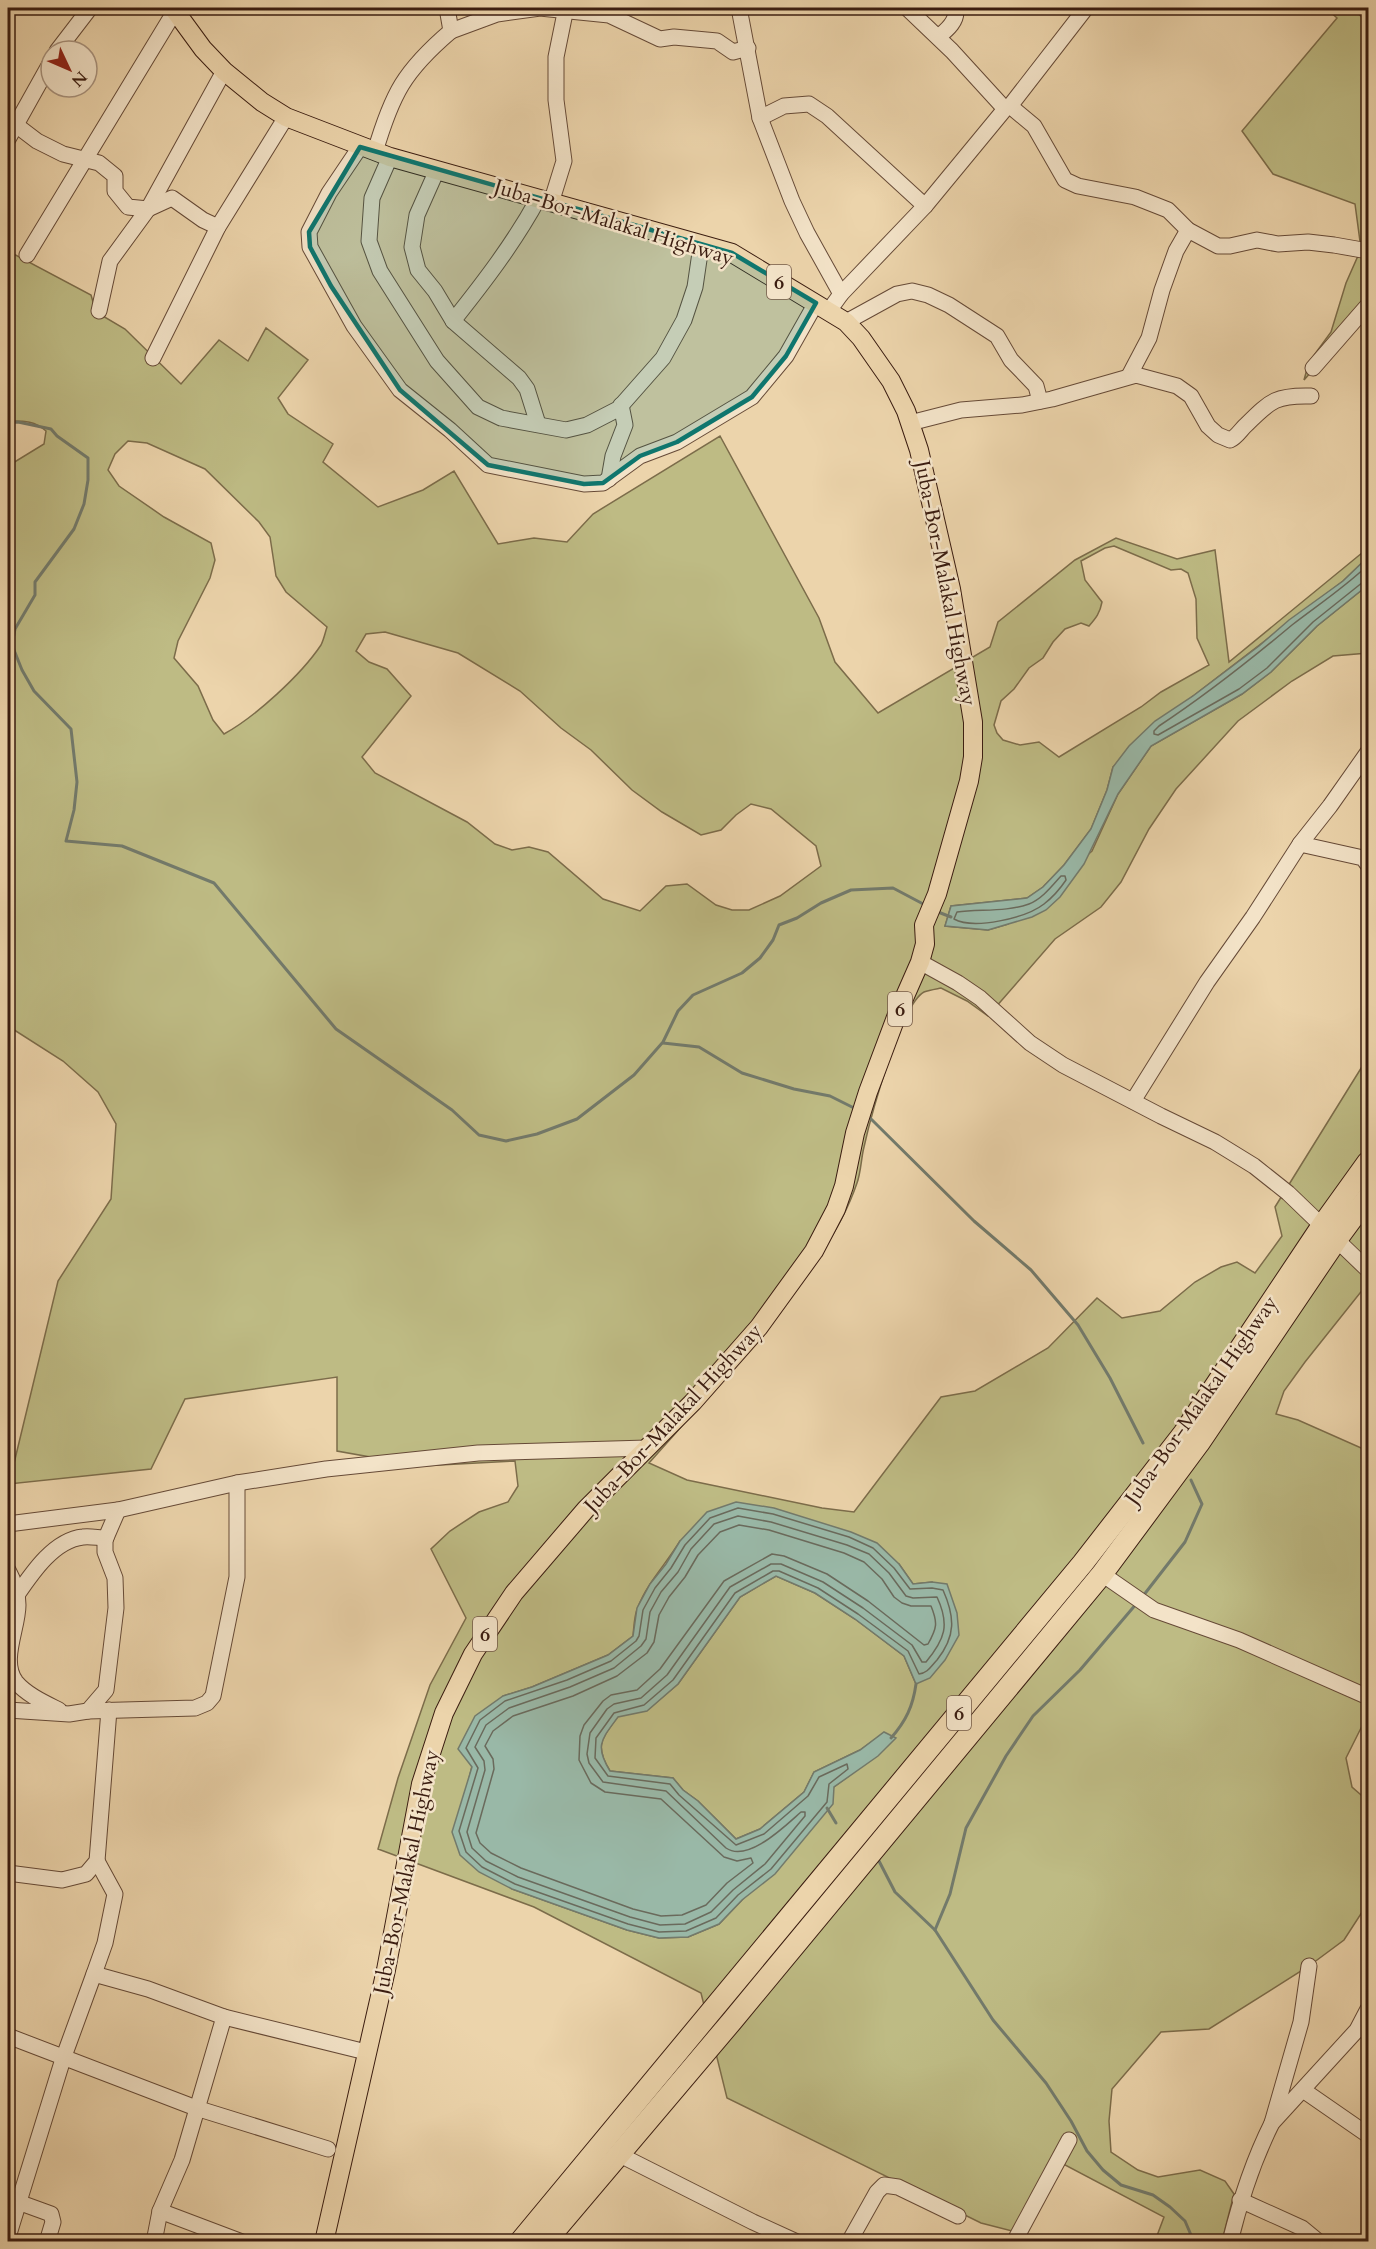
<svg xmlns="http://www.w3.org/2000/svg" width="1376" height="2249" font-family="Cardo,serif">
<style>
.green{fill:#bebb84;stroke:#7c6c4a;stroke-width:1.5;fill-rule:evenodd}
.water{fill:#99b8a7;stroke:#737a6b;stroke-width:1.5}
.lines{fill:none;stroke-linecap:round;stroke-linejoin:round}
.shore{stroke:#6a6a5c;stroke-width:1.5}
.stream{stroke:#737a6b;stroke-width:3}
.minor-casing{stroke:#664a37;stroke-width:17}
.major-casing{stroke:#3a1c10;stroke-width:20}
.highway-casing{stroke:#3a1c10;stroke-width:23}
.minor{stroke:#f3e3c8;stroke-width:15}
.major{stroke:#ecd4ab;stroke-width:18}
.highway{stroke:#ecd4ab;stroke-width:21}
.marked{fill:#0f766e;fill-opacity:0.2;stroke:#0f766e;stroke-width:4.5;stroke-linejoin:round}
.labels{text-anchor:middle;stroke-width:5;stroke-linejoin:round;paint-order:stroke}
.shield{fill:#f3e3c8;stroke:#725847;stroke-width:1.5}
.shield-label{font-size:20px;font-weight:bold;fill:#3a1c10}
.street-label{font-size:21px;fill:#3a1c10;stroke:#f3e3c8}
</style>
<rect width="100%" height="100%" fill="#ecd4ab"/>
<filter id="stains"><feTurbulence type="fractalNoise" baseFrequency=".00333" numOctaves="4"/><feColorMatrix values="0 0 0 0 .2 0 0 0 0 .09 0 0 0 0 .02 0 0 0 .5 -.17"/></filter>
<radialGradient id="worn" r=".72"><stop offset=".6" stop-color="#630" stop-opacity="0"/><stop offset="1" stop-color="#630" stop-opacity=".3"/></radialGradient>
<!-- green -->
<g class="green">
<polygon points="1326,8 1352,8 1368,23 1368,307 1304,380 1309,362 1331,332 1346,283 1361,249 1355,204 1273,174 1242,131 1337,18"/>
<path d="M8,251L91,295L96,312L125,329L181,384L219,340L248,361L266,328L308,360L278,398L288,414L333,444L323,462L378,507L423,490L454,471L498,544L534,538L567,542L593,514L720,436L819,618L835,662L878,713L990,647L998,622L1075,560L1116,538L1177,559L1215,550L1229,662L1368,548V557L1343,581L1193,696L1113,767L1107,790L1091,829L1064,865L1043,887L1027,898L951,906L945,926L988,930L1008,924L1092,851L1118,794L1151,746L1242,694L1271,672L1317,626L1368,585V653L1333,656L1292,681L1238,721L1176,789L1149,829L1121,882L1101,907L1055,939L988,1016L967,1001L941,988C936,989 929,990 924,992C901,1004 870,1120 864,1147C861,1159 861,1172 857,1183C838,1239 798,1286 761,1331C725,1376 688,1420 649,1463L687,1480L822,1508L854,1512L941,1397L975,1391L1048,1348L1097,1298L1122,1318L1160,1311L1195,1282L1221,1267L1237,1262L1255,1273L1282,1236L1275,1207L1368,1057V1283L1305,1362L1284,1391L1276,1414L1298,1420L1368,1451V1700L1365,1720L1346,1758L1352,1787L1368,1801V1903L1344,1940L1309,1966L1209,2029L1161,2032L1112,2089L1109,2121L1111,2152L1138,2170L1158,2177L1200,2170L1225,2181L1234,2194L1224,2233L1226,2241H1155L1164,2217L1052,2158L1020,2233L981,2223L727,2098L701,1993L534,1907L378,1849L398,1778L430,1685L466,1618L431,1549L450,1531L479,1512L508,1502L518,1486L515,1461L421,1466L337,1451V1377L185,1399L151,1469L9,1484L58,1281L111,1199L116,1124L98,1092L63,1061L8,1026V466L44,444L46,431C34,420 23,421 8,421ZM128,441L147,443L205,469L259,522L270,537L276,576L286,592L327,627C325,633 324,639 321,645C301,675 255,717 224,734L213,720L198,686L174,658L178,641L210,578L215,560L211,543L164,517L119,486L108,470L115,454ZM1114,546L1171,570L1181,569L1188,573L1196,599L1197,638L1209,665L1161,692L1141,707L1059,757L1039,742L1020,745L1003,740L997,733L994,725L1001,701L1014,689L1029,668L1043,658L1053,642L1065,629L1081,623L1089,626C1096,618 1100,613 1102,602L1085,580L1081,561L1105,548ZM385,632L458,653L520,691L561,728L591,750L632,790L662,812L701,835L721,830L736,815L751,804L771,809L816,846L821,866L780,896L749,910H732L716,905L687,884L666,886L640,911L603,899L548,852L529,847L512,850L495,844L467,822L375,773L362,757L411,696L387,669L369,662L356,651L366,634ZM680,1541L899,1564L913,1584L932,1582L916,1684L904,1656L855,1619L815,1593L776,1576L740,1597L678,1684L647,1710L618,1716C602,1739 594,1745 610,1771L673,1778L683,1790L698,1801L736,1839L760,1829L804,1792L814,1772L860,1750L884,1733L854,1772L834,1787L742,1900L719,1924L688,1937L659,1938L627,1930L512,1889L465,1795L472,1766L503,1696L532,1687L608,1655L633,1636C634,1627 634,1615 638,1607C647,1583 667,1563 680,1541Z"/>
</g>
<!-- water -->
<g class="water">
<polygon points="1368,557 1368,585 1317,626 1271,672 1242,694 1151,746 1118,794 1084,864 1060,897 1046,910 1032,917 988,930 945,926 951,906 1027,898 1043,887 1064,865 1091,829 1107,790 1113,767 1129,746 1155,721 1193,696 1259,646 1289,620 1343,581"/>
<path d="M736,1502L774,1508L851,1532L877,1543L899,1564L913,1584L932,1582L947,1584L957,1613L959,1635L945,1660L930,1678L916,1684L904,1656L855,1619L815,1593L776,1576L740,1597L678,1684L647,1711L618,1717C602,1739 594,1745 610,1771L673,1778L683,1790L698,1801L736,1839L760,1829L804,1792L814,1772L860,1750L884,1732L896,1738L878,1756L834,1787L833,1804L775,1874L742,1900L719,1924L688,1937L659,1938L627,1930L512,1889L479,1872L460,1855L452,1832L472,1767L458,1749L475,1716L503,1696L532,1687L608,1655L633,1636L637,1608L650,1584L666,1564L680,1541L707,1512Z"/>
</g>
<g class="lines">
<!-- shore -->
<g class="shore">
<path d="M1368,565C1345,587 1318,605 1292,625C1249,661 1206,695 1159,726L1154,731V734L1158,735L1239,689L1267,668L1313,622L1363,582L1368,580"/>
<path d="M1061,876H1065L1066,880C1060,889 1053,897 1044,904C1026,918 974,930 954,919L957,912C980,909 1007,912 1029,904C1042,899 1052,886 1061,876Z"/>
<path d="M738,1508L773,1514L849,1537L873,1548L894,1568L910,1589L932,1588L943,1590C955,1617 956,1636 937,1660C931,1666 928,1673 919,1674L908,1651L858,1614L818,1588L779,1571H773L735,1593L673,1680L644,1705L614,1713L596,1738L595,1758L608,1776L670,1784L679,1795L736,1845L764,1834L808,1796L819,1777L847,1764L848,1769L829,1784L827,1802L771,1869L738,1895L716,1918L686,1931L659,1932L628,1924L515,1884L482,1867L466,1852L459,1831L478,1768L466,1748L480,1720L505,1701L567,1680L611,1661L636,1641L639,1636L643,1610L655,1588L671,1568L685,1545L710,1518Z"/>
<path d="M738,1516L771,1522L847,1545L869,1554L889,1573L906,1596L913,1598L937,1597C950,1625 945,1639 926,1662H922L912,1645L863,1608L823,1582L781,1564H771L730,1587L667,1675L641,1698L614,1704L607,1709L590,1733L587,1754L589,1763L603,1782L666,1791L726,1848C748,1863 785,1826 801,1812H805V1816L765,1864L733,1890L711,1912L685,1924L660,1925L630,1917L518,1877L486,1861L472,1848L467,1832L485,1770L484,1761L475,1747L486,1725L509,1708L570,1687L614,1668L641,1646L646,1639L650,1612L661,1592L678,1572L691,1549L714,1524Z"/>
<path d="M739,1525L769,1530L844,1553L864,1562L882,1579L894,1597L902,1603L911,1606H931C938,1623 937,1628 928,1644L924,1645L868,1601L827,1574L784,1556L772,1554L724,1581L660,1669L637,1690L611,1695L603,1701L584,1725L580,1736L579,1760L591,1783L605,1792L661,1799L724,1857L737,1861L751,1858L753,1863L727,1883L706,1905L682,1915L661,1916L633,1909L521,1868L491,1853L480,1843L476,1833L494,1769L493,1759L485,1746L493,1731L513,1716L573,1696L617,1676L647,1653L654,1642L659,1615L669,1597L685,1577L698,1555L720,1532Z"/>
</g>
<!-- stream -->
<g class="stream">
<polyline points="8,423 18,422 51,429 57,436 88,458 88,480 84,504 74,529 35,582 35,595 15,629 12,645 22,670 34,691 71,729 77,782 74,810 66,841 122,846 214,883 336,1029 452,1110 479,1135 506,1141 537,1134 577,1119 634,1075 663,1042 678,1011 693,995 742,973 760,958 773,940 779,925 797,918 821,903 851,890 893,888 927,906"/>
<polyline points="938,912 951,917"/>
<polyline points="663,1043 699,1047 742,1073 794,1089 830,1096 856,1109"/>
<polyline points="867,1115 974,1221 1031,1270 1078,1325 1110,1378 1143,1443"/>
<polyline points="1143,1596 1185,1542 1202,1504 1191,1480"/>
<path d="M891,1738C906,1721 913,1706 916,1684"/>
<polyline points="827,1808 836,1823"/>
<polyline points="879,1861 895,1892 935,1930 993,2020 1046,2083 1071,2121 1087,2151 1103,2170 1121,2185 1153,2195 1170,2207 1185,2221 1194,2242"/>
<polyline points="935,1930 950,1894 966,1828 1006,1756 1033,1716 1080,1670 1137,1603"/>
</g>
<defs>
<g id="minor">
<polyline points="739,8 760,118 792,201 807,233 841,294"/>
<polyline points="907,8 952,51 1005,109"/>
<polyline points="451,31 497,14 540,8 609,15 660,39 674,37 717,41 733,52 748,48"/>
<path d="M938,37C947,30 959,20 955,8"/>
<polyline points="57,51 90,8"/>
<polyline points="1010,106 1034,126 1065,180 1078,186 1135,197 1168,210 1188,230 1218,246 1230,246 1257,240 1278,244 1308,242 1334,245 1368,251"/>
<polyline points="760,118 784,106 809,104 827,116 925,206"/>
<polyline points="16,125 37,141 63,154 99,163 115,176 115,191 128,207 148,209 172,198 203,220 218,227"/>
<polyline points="8,139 51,62"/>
<polyline points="360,147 329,193 309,232 310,247 354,326 400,390 450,430 488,465 584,484 603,483 640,456 677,442 752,397 786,356 816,303"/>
<path d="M375,152C392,94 404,71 451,31L447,8"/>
<polyline points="390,157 372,198 369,241 380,271 437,361 478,407 501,418 566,430 587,425 618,409 663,358 684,320 695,287 701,246"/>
<polyline points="437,170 417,215 412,247 418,270 435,291 453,321 519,378 527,389 538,424"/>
<polyline points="551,203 564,161 556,100 556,57 566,8"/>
<polyline points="27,255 175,11"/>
<polyline points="99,311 110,261 148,209 224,71"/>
<polyline points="828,312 841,294 925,206 1005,109 1010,106 1086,8"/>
<path d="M453,321C484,282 514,243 538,199"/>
<polyline points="846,322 897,294 912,291 928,295 949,305 997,336 1011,360 1036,386 1040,401"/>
<polyline points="153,358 218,227 286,117"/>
<polyline points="1313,368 1368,305"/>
<polyline points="1129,376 1149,338 1162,290 1176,251 1188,230"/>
<path d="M910,423L961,410L1022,405L1052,399L1136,375L1177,386L1191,396L1208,426L1218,435L1230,440C1237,437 1241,429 1247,424C1271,400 1277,395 1311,396"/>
<polyline points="609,479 613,456 625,425 621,405"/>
<polyline points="1300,844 1330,806 1368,752"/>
<polyline points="920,962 958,983 980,998 1030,1043 1063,1065 1161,1116 1215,1142 1254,1166 1288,1193 1368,1270"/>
<polyline points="1133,1101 1207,982 1253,917 1300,844 1363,858 1368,865"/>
<polyline points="8,1524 118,1510 237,1483 326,1469 478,1453 647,1448"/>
<path d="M8,1570C14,1581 18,1592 18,1605C18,1629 0,1661 16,1682C27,1695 45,1703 59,1710"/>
<polyline points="1102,1574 1154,1610 1239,1640 1368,1697"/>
<path d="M17,1595C32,1573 54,1540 83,1537C90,1536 99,1538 106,1538"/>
<polyline points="8,1710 69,1714 88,1711 106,1690 116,1608 115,1578 105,1552 105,1540 118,1510"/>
<polyline points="88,1711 195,1708 207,1703 213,1696 237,1577 237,1483"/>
<polyline points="8,1873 62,1880 86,1874 97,1861 109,1710"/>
<polyline points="94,1974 105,1943 115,1894 97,1861"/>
<polyline points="8,2036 196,2108 328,2149"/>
<polyline points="1303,2090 1368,2135"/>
<polyline points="1272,2123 1301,2022 1309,1966"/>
<polyline points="618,2154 753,2222 797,2242"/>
<polyline points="1240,2200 1302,2228 1319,2242"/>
<polyline points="18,2202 51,2214 53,2222 47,2242"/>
<polyline points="160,2211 242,2242"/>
<polyline points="8,2237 63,2059 94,1974 148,1989 224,2017 366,2052"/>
<polyline points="154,2242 160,2211 182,2160 224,2017"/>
<polyline points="849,2242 877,2192 884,2185 898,2187 958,2216"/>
<polyline points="1014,2242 1069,2140"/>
<path d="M1230,2242C1240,2201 1253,2161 1272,2123L1357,2030L1368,2009"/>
</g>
<polyline id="major" points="173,8 203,49 224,71 262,102 286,117 390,157 732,253 846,322 861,338 891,381 906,411 919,450 951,589 973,722 973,757 969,781 937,894 924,925 925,944 920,962 898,1012 868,1092 855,1133 844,1186 836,1209 814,1251 759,1327 693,1402 586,1509 514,1593 473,1654 444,1713 421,1784 386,1970 324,2242"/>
<g id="highway">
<polyline points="520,2242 1083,1563 1184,1433 1322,1226 1368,1162"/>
<polyline points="545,2242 732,2021 1102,1574 1199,1443 1337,1239 1368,1197"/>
</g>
</defs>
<!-- minor casing -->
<use href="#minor" class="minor-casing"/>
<!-- major casing -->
<use href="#major" class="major-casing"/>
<!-- highway casing -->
<use href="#highway" class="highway-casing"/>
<!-- minor -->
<use href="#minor" class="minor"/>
<!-- major -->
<use href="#major" class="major"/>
<!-- highway -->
<use href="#highway" class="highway"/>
</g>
<!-- marked area -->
<path class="marked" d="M360,147L732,253L816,303L786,356L752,397L677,442L640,456L603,483L584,484L488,465L400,390L331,286L310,247L309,232Z"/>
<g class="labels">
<!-- shield labels -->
<g class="shield">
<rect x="767" y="265" width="24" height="34" rx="4.5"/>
<rect x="888" y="992" width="24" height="34" rx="4.5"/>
<rect x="473" y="1617" width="24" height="34" rx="4.5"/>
<rect x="947" y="1696" width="24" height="34" rx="4.5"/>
</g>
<g class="shield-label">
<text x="779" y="289">6</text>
<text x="900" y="1016">6</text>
<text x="485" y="1641">6</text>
<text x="959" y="1720">6</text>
</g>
<!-- street labels -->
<g class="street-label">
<text transform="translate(614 222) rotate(17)" y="7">Juba-Bor-Malakal Highway</text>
<text transform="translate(946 583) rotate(79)" y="7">Juba-Bor-Malakal Highway</text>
<text transform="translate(1201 1400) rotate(-55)" y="7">Juba-Bor-Malakal Highway</text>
<text transform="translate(673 1418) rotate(-47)" y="7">Juba-Bor-Malakal Highway</text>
<text transform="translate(406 1872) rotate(-78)" y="7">Juba-Bor-Malakal Highway</text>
</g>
</g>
<!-- margin -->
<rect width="1376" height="2249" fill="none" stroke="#ecd4ab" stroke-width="30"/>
<rect x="9" y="9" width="1358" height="2231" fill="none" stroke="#3a1c10" stroke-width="3"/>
<rect x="15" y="15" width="1346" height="2219" fill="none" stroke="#3a1c10" stroke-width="1.5"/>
<!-- north arrow -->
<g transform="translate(69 69) rotate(134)"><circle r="28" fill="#f3e3c8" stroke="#a9937e" stroke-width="1.5"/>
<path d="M0-4.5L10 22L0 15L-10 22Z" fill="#8f2418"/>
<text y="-9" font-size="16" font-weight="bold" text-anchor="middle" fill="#3a1c10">N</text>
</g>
<rect width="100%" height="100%" filter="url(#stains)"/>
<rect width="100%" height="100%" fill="url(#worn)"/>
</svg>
